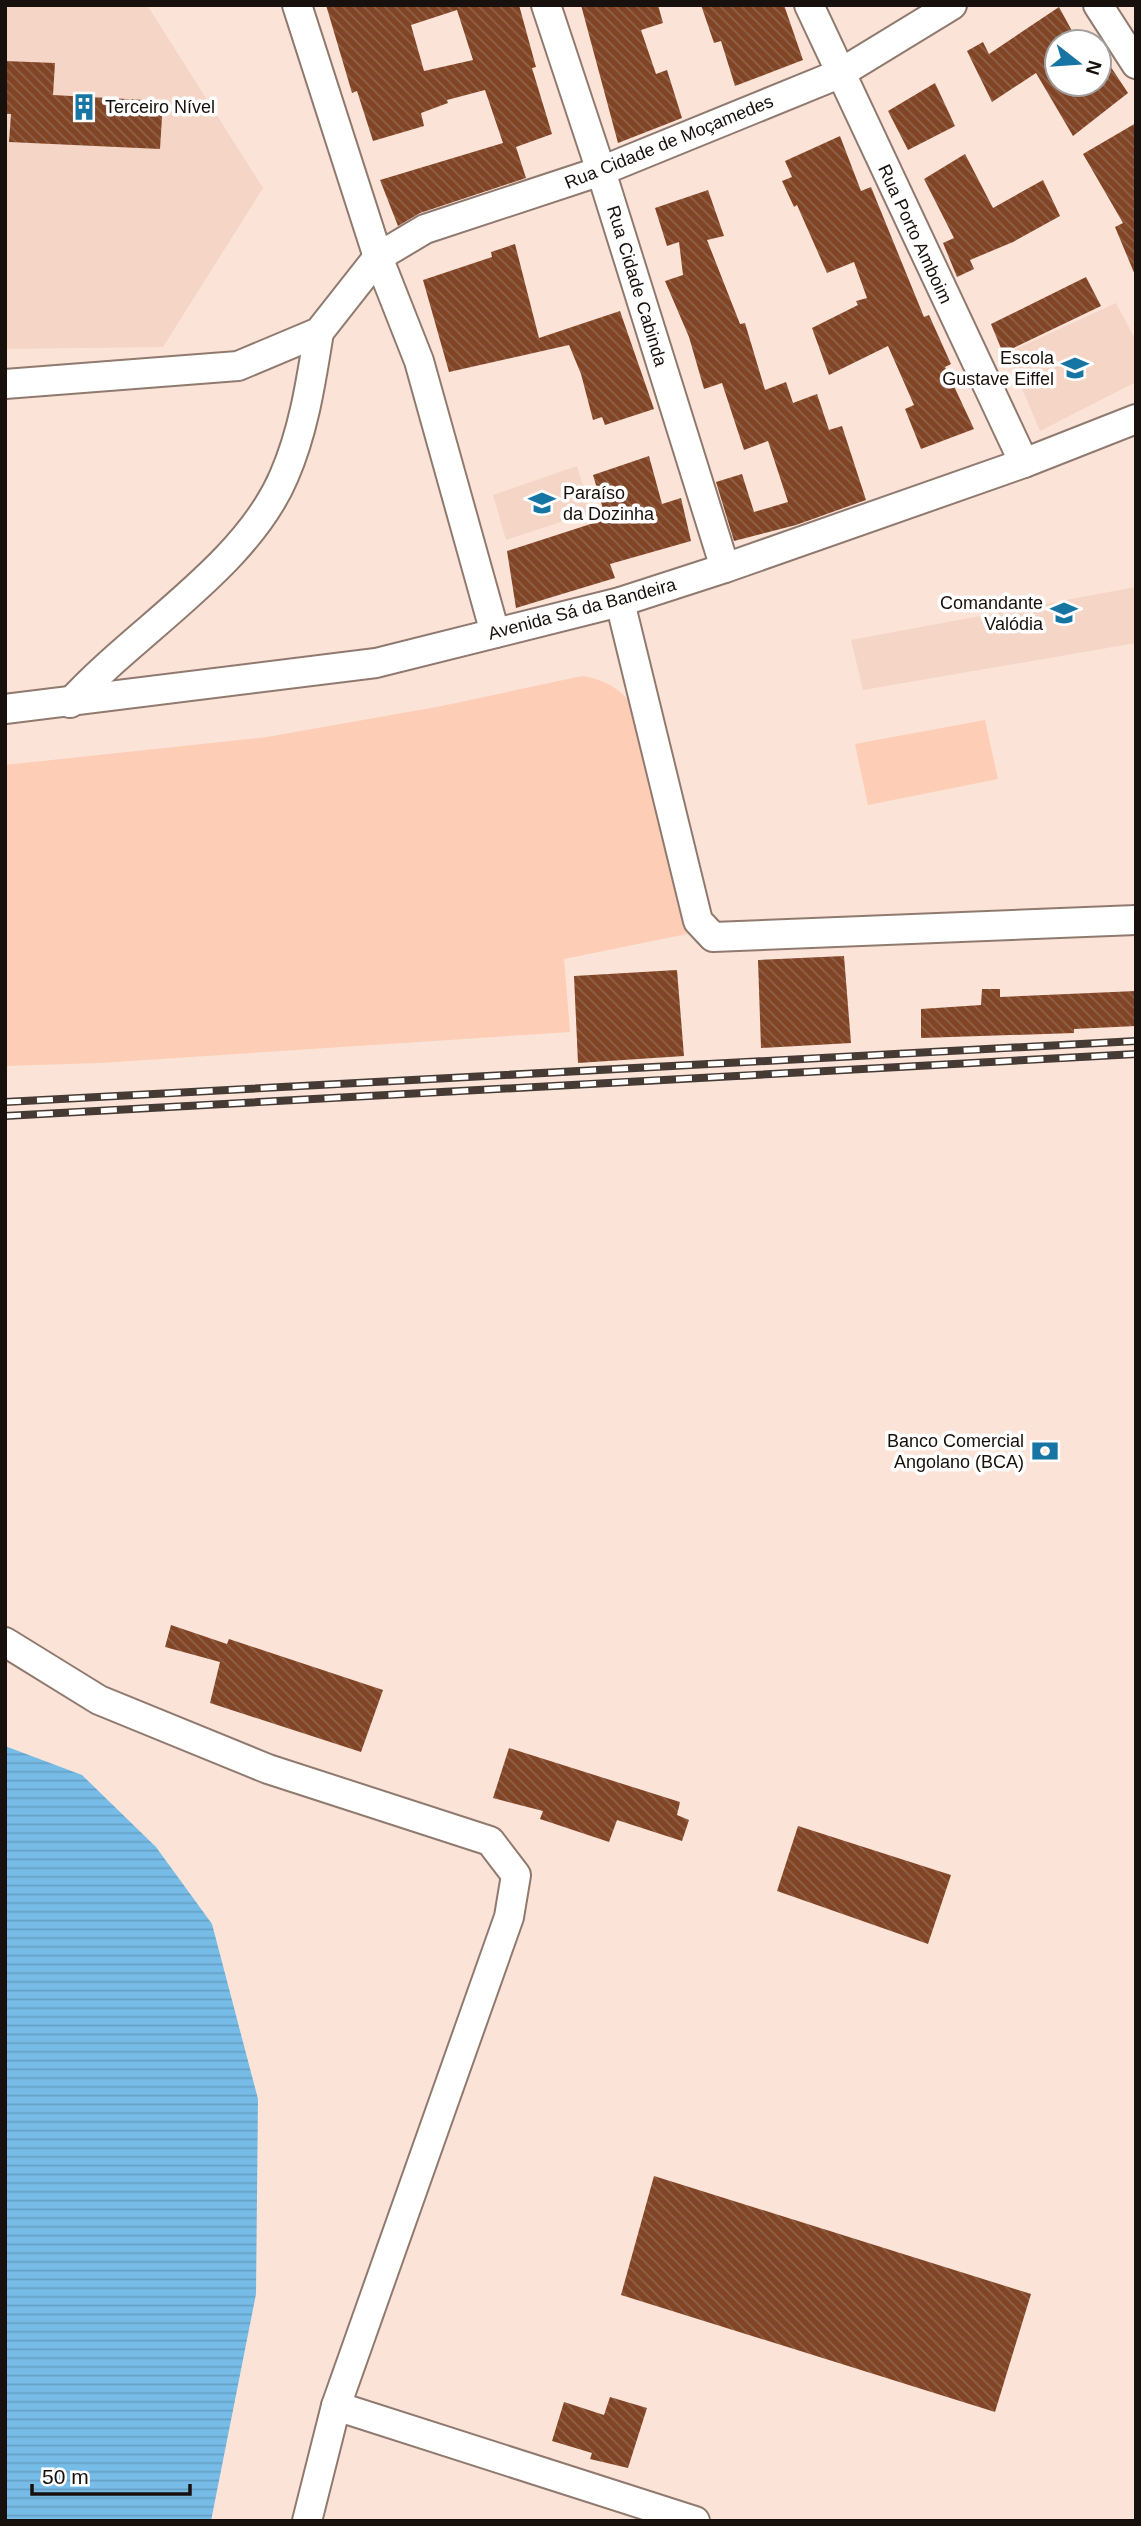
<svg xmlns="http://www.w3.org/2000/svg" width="1141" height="2526" font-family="Arial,sans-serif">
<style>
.built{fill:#f5d5c6}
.green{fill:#fecdb6}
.water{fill:url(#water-rules)}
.building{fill:url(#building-back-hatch);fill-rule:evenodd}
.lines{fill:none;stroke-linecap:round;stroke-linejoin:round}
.minor-casing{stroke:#907a6f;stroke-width:32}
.minor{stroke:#fff;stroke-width:28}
.rail-casing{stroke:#463a35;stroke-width:8}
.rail{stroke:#fff;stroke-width:5;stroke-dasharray:16;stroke-linecap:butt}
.labels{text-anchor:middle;stroke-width:7;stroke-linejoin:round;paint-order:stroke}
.poi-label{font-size:18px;fill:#18100c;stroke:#fff;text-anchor:end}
.street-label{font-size:18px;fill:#18100c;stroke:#fff}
</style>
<defs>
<pattern id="water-rules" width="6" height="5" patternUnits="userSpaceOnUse" patternTransform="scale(1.75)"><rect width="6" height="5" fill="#77bce7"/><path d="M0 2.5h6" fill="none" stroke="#66a1c5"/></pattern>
<pattern id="building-back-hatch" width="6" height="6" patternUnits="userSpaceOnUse" patternTransform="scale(1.75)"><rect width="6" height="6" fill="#814526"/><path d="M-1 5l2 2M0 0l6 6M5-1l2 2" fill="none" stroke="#8f624a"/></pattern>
</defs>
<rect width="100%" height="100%" fill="#fbe3d7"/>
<!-- built -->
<g class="built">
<polygon points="5,5 147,5 263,188 163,347 5,349"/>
<polygon points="1116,303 1136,341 1136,382 1040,431 1007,353"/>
<polygon points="577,466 591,512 506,540 493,495"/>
<polygon points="1136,587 1136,643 863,690 851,640"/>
</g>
<!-- green -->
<g class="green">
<path d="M582,676C608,680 621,690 637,710L687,934L564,959L570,1032L100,1063L5,1066V765L267,737L442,706Z"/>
<polygon points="985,720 998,779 868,805 855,744"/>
</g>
<!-- water -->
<polygon class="water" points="5,1746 82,1775 156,1847 212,1924 258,2099 256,2294 211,2521 5,2521"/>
<!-- building -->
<g class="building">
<path d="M326,5H519L536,67L532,68L552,134L516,147L526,178L420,213L398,226L380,180L503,143L485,90L447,100L448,103L421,113L424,126L373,141L357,91L352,93ZM457,10L473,60L424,71L411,25Z"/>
<polygon points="581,5 658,5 663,23 641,30 656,74 667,70 682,118 618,143"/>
<polygon points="701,5 784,5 803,60 735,86 721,41 714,43"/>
<polygon points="1059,7 1078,42 1057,42 1057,84 1099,84 1099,49 1128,93 1073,136 1036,73 992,102 967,51 983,42 989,54"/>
<polygon points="5,61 55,63 53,95 163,101 160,149 9,142 11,114 5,114"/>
<polygon points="935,83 955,126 908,150 888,111"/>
<polygon points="1136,123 1136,275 1135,275 1115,227 1123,223 1083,154"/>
<polygon points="840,136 861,191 871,187 924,317 929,315 951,364 945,367 974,429 921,449 905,409 914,405 888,346 829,375 812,328 858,305 856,301 867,298 854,262 827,273 797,205 794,207 782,181 792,177 785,161"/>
<polygon points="965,154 993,208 1043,180 1060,216 1013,242 970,260 974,269 957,277 943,243 954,238 924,179"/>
<polygon points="708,190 724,236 707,240 740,324 745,323 765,390 786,382 793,403 817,394 829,430 842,426 866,500 796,525 734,541 716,482 742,474 754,512 788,502 768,441 744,450 722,383 704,389 689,337 665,281 683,275 679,242 667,246 655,208"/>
<polygon points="515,244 539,338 620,311 654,409 605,425 602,417 593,420 581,374 569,345 449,372 423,280 492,257 491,252"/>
<polygon points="1086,277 1101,306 1003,353 991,324"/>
<polygon points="649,456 662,504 681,498 691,541 610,564 615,578 516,608 507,551 606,519 593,475"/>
<polygon points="844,956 851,1043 761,1048 758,960"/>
<polygon points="677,970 684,1056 578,1063 574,976"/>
<polygon points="982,989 1000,989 1000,997 1136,991 1136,1026 1074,1029 1074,1033 921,1038 921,1009 981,1005"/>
<polygon points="171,1625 227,1644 229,1639 383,1690 361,1752 210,1703 220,1662 165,1647"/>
<polygon points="509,1748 680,1802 677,1815 689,1820 682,1841 617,1820 609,1842 540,1819 543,1811 493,1798"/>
<polygon points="798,1826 951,1875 928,1944 777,1891"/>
<polygon points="654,2176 1031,2294 995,2412 621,2295"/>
<polygon points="610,2397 647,2408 628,2468 590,2459 592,2453 552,2441 564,2402 604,2415"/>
</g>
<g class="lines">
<defs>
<g id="minor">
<polyline points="297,5 378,257 419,361 495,633"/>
<polyline points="546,5 601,171 725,568"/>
<polyline points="809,5 1024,463"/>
<polyline points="1098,5 1136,64"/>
<polyline points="5,384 238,366 319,332 378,257 425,229 601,171 839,74 952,5"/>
<polyline points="620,602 698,921 713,937 1136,920"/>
<path d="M70,703C135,631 246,566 284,476C304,430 311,381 319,332"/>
<polyline points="5,709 376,663 620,602 725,568 1024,463 1136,419"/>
<polyline points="5,1642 99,1700 268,1769 490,1841 516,1875 509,1917 336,2406 307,2521"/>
<polyline points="336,2406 695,2521"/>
</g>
</defs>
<!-- minor casing -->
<use href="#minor" class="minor-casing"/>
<!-- minor -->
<use href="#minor" class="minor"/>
<defs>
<g id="rail">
<polyline points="5,1102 1136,1041"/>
<polyline points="5,1116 1136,1054"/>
</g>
</defs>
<!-- rail casing -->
<use href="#rail" class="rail-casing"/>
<!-- rail -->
<use href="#rail" class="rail"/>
</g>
<!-- icons -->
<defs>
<symbol id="building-bare" viewBox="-9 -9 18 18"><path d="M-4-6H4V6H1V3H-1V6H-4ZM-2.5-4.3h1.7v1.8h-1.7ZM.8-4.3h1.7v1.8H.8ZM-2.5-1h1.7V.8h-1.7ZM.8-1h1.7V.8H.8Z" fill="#1775a3" stroke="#fff" stroke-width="2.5" paint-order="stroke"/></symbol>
<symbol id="school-bare" viewBox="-9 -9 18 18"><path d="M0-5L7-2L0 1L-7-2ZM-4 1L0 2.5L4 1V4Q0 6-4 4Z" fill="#1775a3" stroke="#fff" stroke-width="2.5" paint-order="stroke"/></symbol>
<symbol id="university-bare" viewBox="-9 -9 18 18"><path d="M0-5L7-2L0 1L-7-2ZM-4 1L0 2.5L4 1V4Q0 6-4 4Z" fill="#1775a3" stroke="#fff" stroke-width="2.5" paint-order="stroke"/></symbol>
<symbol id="bank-bare" viewBox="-9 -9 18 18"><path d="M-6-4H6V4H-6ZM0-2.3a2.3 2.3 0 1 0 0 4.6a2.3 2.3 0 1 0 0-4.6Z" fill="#1775a3" stroke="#fff" stroke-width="2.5" paint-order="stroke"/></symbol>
</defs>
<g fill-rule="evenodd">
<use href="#building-bare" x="65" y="88" width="38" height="38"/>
<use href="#school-bare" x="1056" y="349" width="38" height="38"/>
<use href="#school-bare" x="523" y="484" width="38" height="38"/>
<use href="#university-bare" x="1045" y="594" width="38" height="38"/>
<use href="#bank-bare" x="1026" y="1432" width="38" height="38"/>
</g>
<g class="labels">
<!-- poi labels -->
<g class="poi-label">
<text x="105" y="113" text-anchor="start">Terceiro Nível</text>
<text x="1054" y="364">Escola<tspan x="1054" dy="21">Gustave Eiffel</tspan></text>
<text x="563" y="499" text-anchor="start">Paraíso<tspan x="563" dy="21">da Dozinha</tspan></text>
<text x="1043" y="609">Comandante<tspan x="1043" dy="21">Valódia</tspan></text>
<text x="1024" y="1447">Banco Comercial<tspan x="1024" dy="21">Angolano (BCA)</tspan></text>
</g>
<!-- street labels -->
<g class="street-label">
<text transform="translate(669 142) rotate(-22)" y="6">Rua Cidade de Moçamedes</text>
<text transform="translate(915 234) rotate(65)" y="6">Rua Porto Amboim</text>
<text transform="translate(637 286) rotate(73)" y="6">Rua Cidade Cabinda</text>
<text transform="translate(582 609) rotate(-15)" y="6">Avenida Sá da Bandeira</text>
</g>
</g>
<!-- border -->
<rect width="1141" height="2526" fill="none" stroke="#18100c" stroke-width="14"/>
<!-- north arrow -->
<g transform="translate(1078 63) rotate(107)"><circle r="33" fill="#ffffff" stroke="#a39f9e" stroke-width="2"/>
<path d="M0-5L12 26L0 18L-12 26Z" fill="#1775a3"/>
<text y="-10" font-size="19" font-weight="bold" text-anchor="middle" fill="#18100c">N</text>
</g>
<!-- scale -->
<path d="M32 2484v10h158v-10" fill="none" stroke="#18100c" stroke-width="3.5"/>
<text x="42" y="2484" font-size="21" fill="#18100c" stroke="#ffffff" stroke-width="5" paint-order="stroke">50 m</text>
</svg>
